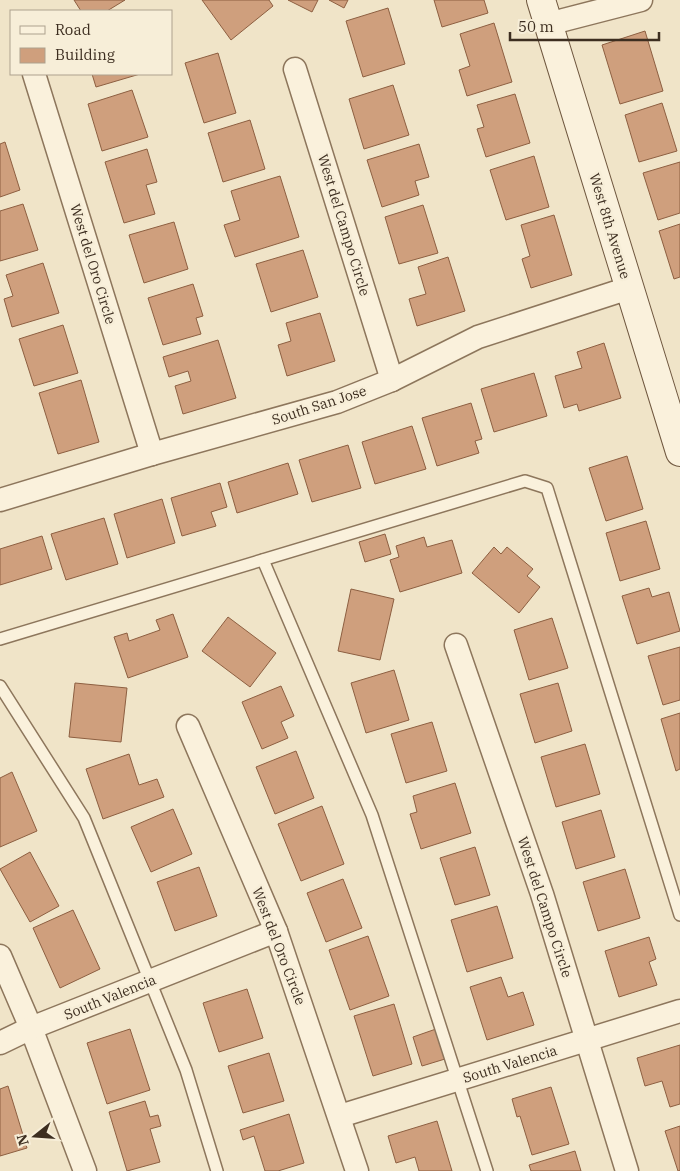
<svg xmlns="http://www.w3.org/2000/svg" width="680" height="1171" font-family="'IBM Plex Serif',serif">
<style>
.building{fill:#cf9f7d;stroke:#8d5f41}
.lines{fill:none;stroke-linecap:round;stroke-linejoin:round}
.lane-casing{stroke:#8d765c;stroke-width:14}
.street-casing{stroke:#8d765c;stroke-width:25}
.secondary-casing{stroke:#6f573f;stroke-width:30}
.lane{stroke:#faf1dc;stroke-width:11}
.street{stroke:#faf1dc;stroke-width:22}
.secondary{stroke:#faf1dc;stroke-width:28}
.labels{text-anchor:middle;stroke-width:5;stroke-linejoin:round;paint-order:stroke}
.street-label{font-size:14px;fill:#3d2e20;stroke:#f7eed8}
</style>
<rect width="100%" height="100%" fill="#f0e4c8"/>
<!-- building -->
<g class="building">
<polygon points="74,0 125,0 107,11 81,11"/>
<polygon points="202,0 269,0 273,6 231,40"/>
<polygon points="288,0 318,0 312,12"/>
<polygon points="329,0 348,0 344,8"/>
<polygon points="434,0 484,0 488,13 442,27"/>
<polygon points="388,8 405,64 363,77 346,21"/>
<polygon points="494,23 512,82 467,96 459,70 470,66 460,34"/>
<polygon points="645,31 663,91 620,104 602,45"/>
<polygon points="218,53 236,113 204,123 185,63"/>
<polygon points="92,74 140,74 96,87"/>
<polygon points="393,85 409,135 364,149 349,99"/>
<polygon points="132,90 148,137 102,151 88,104"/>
<polygon points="515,94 530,143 486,157 477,129 484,127 477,105"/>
<polygon points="662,103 677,151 639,162 625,115"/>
<polygon points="250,120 265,169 223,182 208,133"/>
<polygon points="5,142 20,190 0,197 0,144"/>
<polygon points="419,144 429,177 415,181 419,195 382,207 367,160"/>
<polygon points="147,149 157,182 146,185 155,214 124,223 105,162"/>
<polygon points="534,156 549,207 506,220 490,170"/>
<polygon points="680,162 680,213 658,220 643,173"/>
<polygon points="280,176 299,237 235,257 224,225 240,220 231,191"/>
<polygon points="23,204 38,250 0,261 0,211"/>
<polygon points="423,205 438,253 399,264 385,217"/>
<polygon points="554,215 572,275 531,288 522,259 530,256 521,225"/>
<polygon points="174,222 188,269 144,283 129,235"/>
<polygon points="680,224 680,277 674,279 659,231"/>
<polygon points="303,250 318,297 271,312 256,264"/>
<polygon points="448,257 465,311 417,326 409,299 426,294 418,267"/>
<polygon points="43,263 59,313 12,327 4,299 13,296 6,275"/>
<polygon points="193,284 203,316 196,318 201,334 163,345 148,298"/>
<polygon points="320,313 335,361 287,376 278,345 291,341 286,323"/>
<polygon points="63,325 78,373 34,386 19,339"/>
<polygon points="218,340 236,398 183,414 175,386 191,381 188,371 169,377 163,357"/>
<polygon points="604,343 621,398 579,411 577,404 564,408 555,376 582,368 577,352"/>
<polygon points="534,373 547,416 494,432 481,389"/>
<polygon points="81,380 99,442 58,454 39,393"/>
<polygon points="471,403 482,439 475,441 479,453 437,466 422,418"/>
<polygon points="412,426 426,469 375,484 362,442"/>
<polygon points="348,445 361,488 312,502 299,460"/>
<polygon points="627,456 643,509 606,521 589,468"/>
<polygon points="288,463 298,494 237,513 228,482"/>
<polygon points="220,483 227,507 211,512 216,526 182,536 171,498"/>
<polygon points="162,499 175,543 127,558 114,514"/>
<polygon points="104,518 118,564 66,580 51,534"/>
<polygon points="646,521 660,569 620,581 606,533"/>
<polygon points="385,534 391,554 365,562 359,542"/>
<polygon points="42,536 52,569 0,585 0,549"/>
<polygon points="424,537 427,547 452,540 462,573 400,592 390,560 399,557 396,546"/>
<polygon points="494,547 501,554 507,547 533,569 527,576 540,587 519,613 472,573"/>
<polygon points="649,588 652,597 669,592 680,631 637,644 622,596"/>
<polygon points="351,589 394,599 380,660 338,651"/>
<polygon points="173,614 188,657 128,678 114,637 127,633 129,641 160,630 156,620"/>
<polygon points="228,617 276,653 250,687 202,651"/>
<polygon points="552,618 568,668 529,680 514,630"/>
<polygon points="680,647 680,700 663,705 648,656"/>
<polygon points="394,670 409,720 366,733 351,683"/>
<polygon points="75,683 127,688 121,742 69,737"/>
<polygon points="558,683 572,731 535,743 520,694"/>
<polygon points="281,686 294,716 281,722 288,738 262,749 242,702"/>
<polygon points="680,713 680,769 676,771 661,719"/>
<polygon points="432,722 447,771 406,783 391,734"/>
<polygon points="585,744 600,794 556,807 541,757"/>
<polygon points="296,751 314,798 275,814 256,767"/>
<polygon points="129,754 139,785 157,779 164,797 103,819 86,769"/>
<polygon points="12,772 37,831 0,847 0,778"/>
<polygon points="455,783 471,833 421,849 410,814 417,812 413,796"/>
<polygon points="322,806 344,864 301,881 278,824"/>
<polygon points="173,809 192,854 151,872 131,827"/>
<polygon points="601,810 615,857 576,869 562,822"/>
<polygon points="475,847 490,895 455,905 440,858"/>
<polygon points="30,852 59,906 30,922 0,869"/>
<polygon points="199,867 217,916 175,931 157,882"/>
<polygon points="625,869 640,918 598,931 583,882"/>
<polygon points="343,879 362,928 326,942 307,893"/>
<polygon points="497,906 513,958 467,972 451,920"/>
<polygon points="73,910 100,969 60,988 33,928"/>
<polygon points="368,936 389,996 350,1010 329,950"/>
<polygon points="649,937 656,959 649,962 657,985 619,997 605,951"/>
<polygon points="501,977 508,997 523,992 534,1025 487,1040 470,987"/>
<polygon points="247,989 263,1038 219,1052 203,1003"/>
<polygon points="394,1004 412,1064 373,1076 354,1016"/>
<polygon points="130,1029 150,1090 107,1104 87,1043"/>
<polygon points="436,1029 445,1059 422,1066 413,1037"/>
<polygon points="680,1045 680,1104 670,1107 662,1081 645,1086 637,1058"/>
<polygon points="269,1053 284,1101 243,1113 228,1066"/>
<polygon points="8,1086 27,1148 0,1156 0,1089"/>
<polygon points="551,1087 569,1144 532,1155 520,1116 517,1117 512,1099"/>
<polygon points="145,1101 150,1117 158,1115 161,1126 150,1129 160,1162 127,1171 109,1112"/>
<polygon points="289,1114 304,1163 278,1171 265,1171 254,1136 243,1140 240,1130"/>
<polygon points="437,1121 452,1171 419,1171 415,1157 396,1163 388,1136"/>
<polygon points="680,1126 680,1171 678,1171 665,1131"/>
<polygon points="575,1151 581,1171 531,1171 529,1165"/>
</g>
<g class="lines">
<defs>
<g id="lane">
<polyline points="263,560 372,815 487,1171"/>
<polyline points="0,639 525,481 547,488 680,915"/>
<polyline points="0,686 84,818 186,1070 217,1171"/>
</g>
<g id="street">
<polyline points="548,24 641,0"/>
<polyline points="295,69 392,380"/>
<polyline points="34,74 152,454"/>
<polyline points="0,500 152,454 337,402 392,380 478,337 629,288"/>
<polyline points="456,645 542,894 627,1171"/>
<polyline points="188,726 276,931 357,1171"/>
<polyline points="0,956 31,1028 85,1171"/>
<polyline points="0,1043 31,1028 276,931"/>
<polyline points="340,1116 680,1011"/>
</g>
<polyline id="secondary" points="541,0 680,452"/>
</defs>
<!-- lane casing -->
<use href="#lane" class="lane-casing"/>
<!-- street casing -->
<use href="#street" class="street-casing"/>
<!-- secondary casing -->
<use href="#secondary" class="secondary-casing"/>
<!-- lane -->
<use href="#lane" class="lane"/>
<!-- street -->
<use href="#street" class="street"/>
<!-- secondary -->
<use href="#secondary" class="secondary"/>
</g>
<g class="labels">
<!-- street labels -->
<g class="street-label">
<text transform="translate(344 225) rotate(73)" y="5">West del Campo Circle</text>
<text transform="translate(610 226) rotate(73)" y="5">West 8th Avenue</text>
<text transform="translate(93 264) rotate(73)" y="5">West del Oro Circle</text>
<text transform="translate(319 405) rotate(-18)" y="5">South San Jose</text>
<text transform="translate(545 907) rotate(72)" y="5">West del Campo Circle</text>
<text transform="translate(279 946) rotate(69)" y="5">West del Oro Circle</text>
<text transform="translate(110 997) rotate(-22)" y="5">South Valencia</text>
<text transform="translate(510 1064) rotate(-17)" y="5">South Valencia</text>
</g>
</g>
<!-- legend -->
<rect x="10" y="10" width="162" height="65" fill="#f7eed8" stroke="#ada18e"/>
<rect x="20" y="26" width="25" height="8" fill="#faf1dc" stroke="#ada18e"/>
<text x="55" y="35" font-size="15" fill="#3d2e20">Road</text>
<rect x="20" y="48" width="25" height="15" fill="#cf9f7d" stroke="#ada18e"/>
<text x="55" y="60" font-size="15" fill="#3d2e20">Building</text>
<!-- north arrow -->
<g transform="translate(35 1136) rotate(253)" stroke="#f7eed8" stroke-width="4" paint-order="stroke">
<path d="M0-4L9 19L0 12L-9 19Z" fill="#3d2e20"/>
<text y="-8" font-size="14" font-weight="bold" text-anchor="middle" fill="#3d2e20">N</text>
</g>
<!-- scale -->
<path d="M510 32v8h149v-8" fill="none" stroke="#3d2e20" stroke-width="2.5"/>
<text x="518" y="32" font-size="15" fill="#3d2e20" stroke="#f7eed8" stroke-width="4" paint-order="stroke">50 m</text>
</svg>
